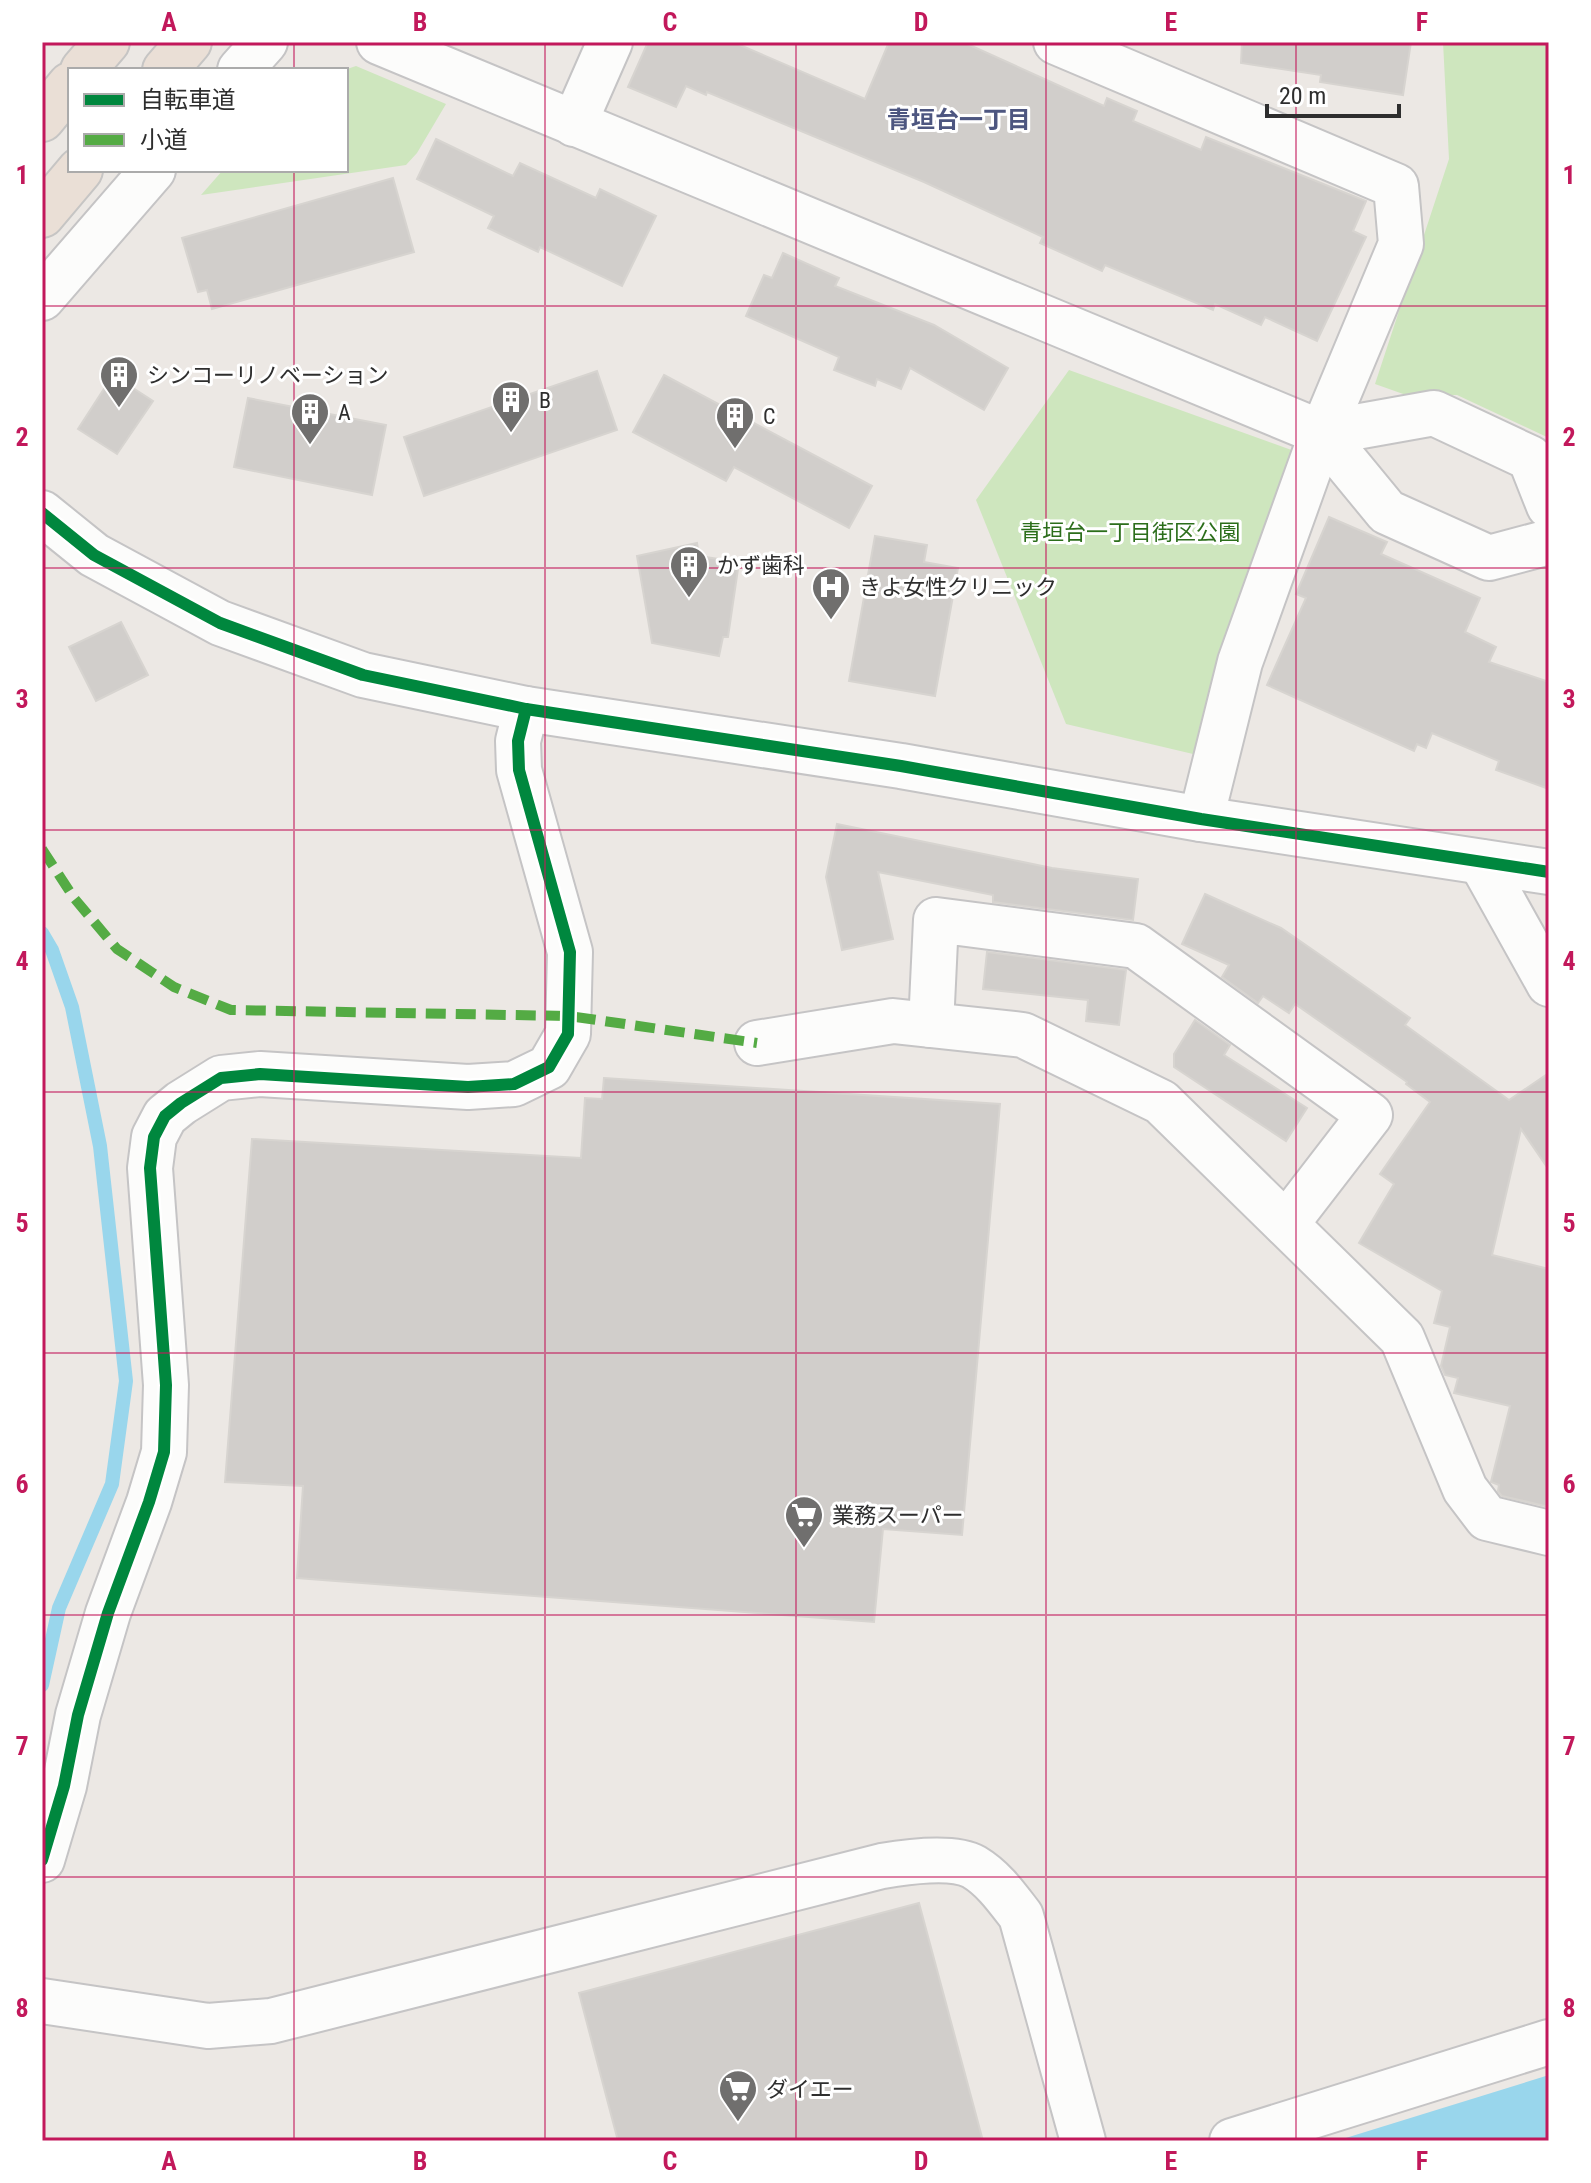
<svg xmlns="http://www.w3.org/2000/svg" width="1591" height="2183" font-family="'Roboto Condensed','Noto Sans JP',sans-serif">
<style>
.green{fill:#cee6be}
.water{fill:#99d6ec}
.lines{fill:none;stroke-linecap:round;stroke-linejoin:round}
.stream{stroke:#99d6ec;stroke-width:14}
.building{fill:#d1cecb;stroke:#d7d4d0;stroke-width:2}
.minor-casing{stroke:#c5c4c5;stroke-width:48}
.highway-casing{stroke:#c6c5c4;stroke-width:48}
.minor{stroke:#fcfcfb;stroke-width:44}
.highway{stroke:#eadfd6;stroke-width:44}
.quiet{stroke:#54ab44;stroke-width:10;stroke-dasharray:20 10;stroke-linecap:butt}
.cycleway-casing{stroke:#fff;stroke-width:17}
.cycleway{stroke:#00873e;stroke-width:12}
.grid{fill:none;stroke:#c2185b;stroke-width:2;stroke-opacity:0.55}
.labels{text-anchor:middle;stroke-width:6;stroke-linejoin:round;paint-order:stroke}
.poi-label{font-size:22px;fill:#2e2e2e;stroke:#fff;text-anchor:start}
.park-label{font-size:22px;fill:#2c6e1b;stroke:#fff}
.neighbourhood-label{font-size:24px;font-weight:bold;fill:#4d5680;stroke:#fff}
.neatline{fill:none;stroke:#c2185b;stroke-width:3}
.grid-label{font-size:26px;text-anchor:middle;font-weight:bold;fill:#c2185b}
</style>
<rect width="100%" height="100%" fill="#ece8e4"/>
<!-- green -->
<g class="green">
<polygon points="1443,42 1549,42 1549,438 1457,395 1406,395 1375,384 1449,159"/>
<polygon points="356,66 446,104 417,153 406,165 201,195 223,170 346,170 346,70 344,70"/>
<polygon points="1069,370 1297,452 1193,754 1066,724 976,500"/>
</g>
<!-- water -->
<polygon class="water" points="1549,2075 1549,2141 1336,2141"/>
<g class="lines">
<!-- stream -->
<polyline class="stream" points="42,933 52,950 72,1007 100,1146 126,1381 112,1484 59,1608 42,1685"/>
</g>
<!-- building -->
<g class="building">
<polygon points="648,42 733,42 865,99 889,42 963,42 1104,106 1107,98 1137,111 1133,121 1201,150 1206,137 1366,201 1353,231 1366,237 1317,341 1265,317 1261,325 1215,304 1213,310 1105,265 1102,271 1040,243 1043,237 924,182 707,92 706,95 686,86 676,107 628,87"/>
<polygon points="1242,42 1411,42 1403,95 1320,82 1321,75 1241,63"/>
<polygon points="436,139 513,176 520,163 596,198 600,189 656,216 622,286 540,247 538,252 488,228 494,216 417,179"/>
<polygon points="393,178 414,252 212,309 207,290 198,292 182,238"/>
<polygon points="783,253 839,278 835,286 934,325 1008,368 984,410 910,368 901,389 877,379 875,386 834,370 839,357 746,316 764,275 772,278"/>
<polygon points="597,371 617,430 424,496 404,437"/>
<polygon points="113,375 153,401 117,454 78,429"/>
<polygon points="664,375 872,486 849,528 734,467 726,481 633,432"/>
<polygon points="248,398 386,425 372,495 234,467"/>
<polygon points="1329,517 1387,542 1381,554 1480,598 1465,632 1496,647 1489,662 1549,682 1549,789 1496,770 1499,761 1432,733 1426,748 1417,744 1414,751 1267,685 1306,598 1296,594"/>
<polygon points="875,536 927,545 924,562 958,568 935,696 849,681"/>
<polygon points="697,543 699,556 739,562 728,637 723,637 719,656 652,643 637,556"/>
<polygon points="121,622 148,675 96,701 69,647"/>
<polygon points="837,824 1052,868 1138,879 1133,920 993,902 993,895 878,872 893,939 842,950 826,877"/>
<polygon points="1205,894 1281,928 1326,959 1410,1018 1405,1025 1509,1100 1549,1073 1549,1170 1521,1129 1492,1255 1549,1269 1549,1507 1502,1496 1498,1491 1499,1485 1491,1482 1510,1406 1454,1393 1458,1378 1445,1375 1441,1366 1450,1327 1434,1323 1442,1291 1359,1243 1394,1184 1380,1174 1430,1102 1406,1084 1407,1082 1295,1004 1289,1013 1263,996 1258,1003 1222,977 1229,965 1182,944"/>
<polygon points="987,952 1126,970 1119,1025 1086,1021 1088,1000 983,989"/>
<polygon points="1195,1020 1230,1045 1224,1055 1307,1108 1286,1141 1174,1067 1174,1054"/>
<polygon points="604,1078 1000,1104 962,1535 883,1529 874,1622 297,1578 303,1486 225,1482 252,1139 581,1158 585,1098 602,1099"/>
<polygon points="919,1903 983,2141 618,2141 579,1993"/>
</g>
<g class="lines">
<defs>
<g id="minor">
<polyline points="379,42 1322,433 1387,512 1489,558 1549,542"/>
<polyline points="1056,42 1396,186 1401,244 1322,433 1240,662 1201,819"/>
<polyline points="240,70 265,42"/>
<polyline points="574,124 610,42"/>
<polyline points="42,298 153,170"/>
<polyline points="1322,433 1434,413 1530,458 1549,506"/>
<polyline points="42,513 94,555 220,623 363,675 526,709 901,766 1201,819 1549,872"/>
<polyline points="1481,862 1549,984"/>
<polyline points="931,1025 936,920 1136,946 1370,1115 1286,1224"/>
<polyline points="757,1043 893,1021 1023,1035 1161,1102 1402,1338 1465,1489 1487,1518 1549,1533"/>
<polyline points="42,1860 64,1786 78,1715 108,1613 149,1502 164,1452 166,1385 150,1168 154,1137 165,1116 181,1103 221,1078 260,1074 468,1087 514,1084 549,1067 568,1034 570,952 519,770 518,741 526,709"/>
<path d="M42,2001L208,2026L271,2021L882,1866C905,1862 953,1855 974,1867C994,1879 1007,1898 1021,1916L1083,2141"/>
<polyline points="1232,2141 1549,2042"/>
</g>
<g id="highway">
<polyline points="83,70 107,42"/>
<polyline points="165,70 189,42"/>
<polyline points="42,119 70,85"/>
<polyline points="42,215 80,170"/>
</g>
</defs>
<!-- minor casing -->
<use href="#minor" class="minor-casing"/>
<!-- highway casing -->
<use href="#highway" class="highway-casing"/>
<!-- minor -->
<use href="#minor" class="minor"/>
<!-- highway -->
<use href="#highway" class="highway"/>
<!-- quiet -->
<polyline class="quiet" points="42,849 74,898 117,949 174,987 231,1010 569,1016 757,1043"/>
<defs>
<g id="cycleway">
<polyline points="42,513 94,555 220,623 363,675 526,709 901,766 1201,819 1549,872"/>
<polyline points="42,1860 64,1786 78,1715 108,1613 149,1502 164,1452 166,1385 150,1168 154,1137 165,1116 181,1103 221,1078 260,1074 468,1087 514,1084 549,1067 568,1034 570,952 519,770 518,741 526,709"/>
</g>
</defs>
<!-- cycleway casing -->
<use href="#cycleway" class="cycleway-casing"/>
<!-- cycleway -->
<use href="#cycleway" class="cycleway"/>
</g>
<!-- grid -->
<path class="grid" d="M294,42V70M545,42V2141M796,42V2141M1046,42V2141M1296,42V2141M294,170V2141M42,306H1549M42,568H1549M42,830H1549M42,1092H1549M42,1353H1549M42,1615H1549M42,1877H1549"/>
<!-- icons -->
<defs>
<symbol id="building-pin" viewBox="-11 -11 22 30"><path d="M0 17L-7.5 6A9.5 9.5 0 1 1 7.5 6Z" fill="#706f6e" stroke="#fff"/><path d="M-4-6H4V6H1V3H-1V6H-4ZM-2.5-4.3h1.7v1.8h-1.7ZM.8-4.3h1.7v1.8H.8ZM-2.5-1h1.7V.8h-1.7ZM.8-1h1.7V.8H.8Z" fill="#fff"/></symbol>
<symbol id="hospital-pin" viewBox="-11 -11 22 30"><path d="M0 17L-7.5 6A9.5 9.5 0 1 1 7.5 6Z" fill="#706f6e" stroke="#fff"/><path d="M-5-5h3v3.5h4V-5h3V5h-3V1.5h-4V5h-3Z" fill="#fff"/></symbol>
<symbol id="supermarket-pin" viewBox="-11 -11 22 30"><path d="M0 17L-7.5 6A9.5 9.5 0 1 1 7.5 6Z" fill="#706f6e" stroke="#fff"/><path d="M-6-5.5h2.5l.6 2H6L4.5 2H-2.5L-4.4-4H-6ZM-1.5 3.2a1.3 1.3 0 1 0 .1 0ZM3 3.2a1.3 1.3 0 1 0 .1 0Z" fill="#fff"/></symbol>
</defs>
<g fill-rule="evenodd">
<use href="#building-pin" x="97" y="353" width="44" height="60"/>
<use href="#building-pin" x="489" y="378" width="44" height="60"/>
<use href="#building-pin" x="288" y="390" width="44" height="60"/>
<use href="#building-pin" x="713" y="394" width="44" height="60"/>
<use href="#building-pin" x="667" y="543" width="44" height="60"/>
<use href="#hospital-pin" x="809" y="565" width="44" height="60"/>
<use href="#supermarket-pin" x="782" y="1493" width="44" height="60"/>
<use href="#supermarket-pin" x="716" y="2067" width="44" height="60"/>
</g>
<g class="labels">
<!-- poi labels -->
<g class="poi-label">
<text x="147" y="383">シンコーリノベーション</text>
<text x="539" y="408">B</text>
<text x="338" y="420">A</text>
<text x="763" y="424">C</text>
<text x="717" y="573">かず歯科</text>
<text x="859" y="595">きよ女性クリニック</text>
<text x="832" y="1523">業務スーパー</text>
<text x="766" y="2097">ダイエー</text>
</g>
<!-- park labels -->
<g class="park-label">
<text x="1130" y="540">青垣台一丁目街区公園</text>
</g>
<!-- neighbourhood labels -->
<g class="neighbourhood-label">
<text x="959" y="128">青垣台一丁目</text>
</g>
</g>
<!-- border -->
<rect width="1591" height="2183" fill="none" stroke="#ffffff" stroke-width="88"/>
<!-- legend -->
<rect x="68" y="68" width="280" height="104" fill="#ffffff" stroke="#ababab" stroke-width="2"/>
<rect x="84" y="94" width="40" height="12" fill="#00873e" stroke="#ababab" stroke-width="2"/>
<text x="140" y="108" font-size="24" fill="#2e2e2e">自転車道</text>
<rect x="84" y="134" width="40" height="12" fill="#54ab44" stroke="#ababab" stroke-width="2"/>
<text x="140" y="148" font-size="24" fill="#2e2e2e">小道</text>
<!-- scale -->
<path d="M1267 104v12h132v-12" fill="none" stroke="#2e2e2e" stroke-width="4"/>
<text x="1279" y="104" font-size="24" fill="#2e2e2e" stroke="#ffffff" stroke-width="6" paint-order="stroke">20 m</text>
<rect x="44" y="44" width="1503" height="2095" class="neatline"/>
<g class="grid-label">
<text x="169" y="31">A</text>
<text x="420" y="31">B</text>
<text x="670" y="31">C</text>
<text x="921" y="31">D</text>
<text x="1171" y="31">E</text>
<text x="1422" y="31">F</text>
<text x="22" y="184">1</text>
<text x="1569" y="184">1</text>
<text x="22" y="446">2</text>
<text x="1569" y="446">2</text>
<text x="22" y="708">3</text>
<text x="1569" y="708">3</text>
<text x="22" y="970">4</text>
<text x="1569" y="970">4</text>
<text x="22" y="1232">5</text>
<text x="1569" y="1232">5</text>
<text x="22" y="1493">6</text>
<text x="1569" y="1493">6</text>
<text x="22" y="1755">7</text>
<text x="1569" y="1755">7</text>
<text x="22" y="2017">8</text>
<text x="1569" y="2017">8</text>
<text x="169" y="2170">A</text>
<text x="420" y="2170">B</text>
<text x="670" y="2170">C</text>
<text x="921" y="2170">D</text>
<text x="1171" y="2170">E</text>
<text x="1422" y="2170">F</text>
</g>
</svg>
